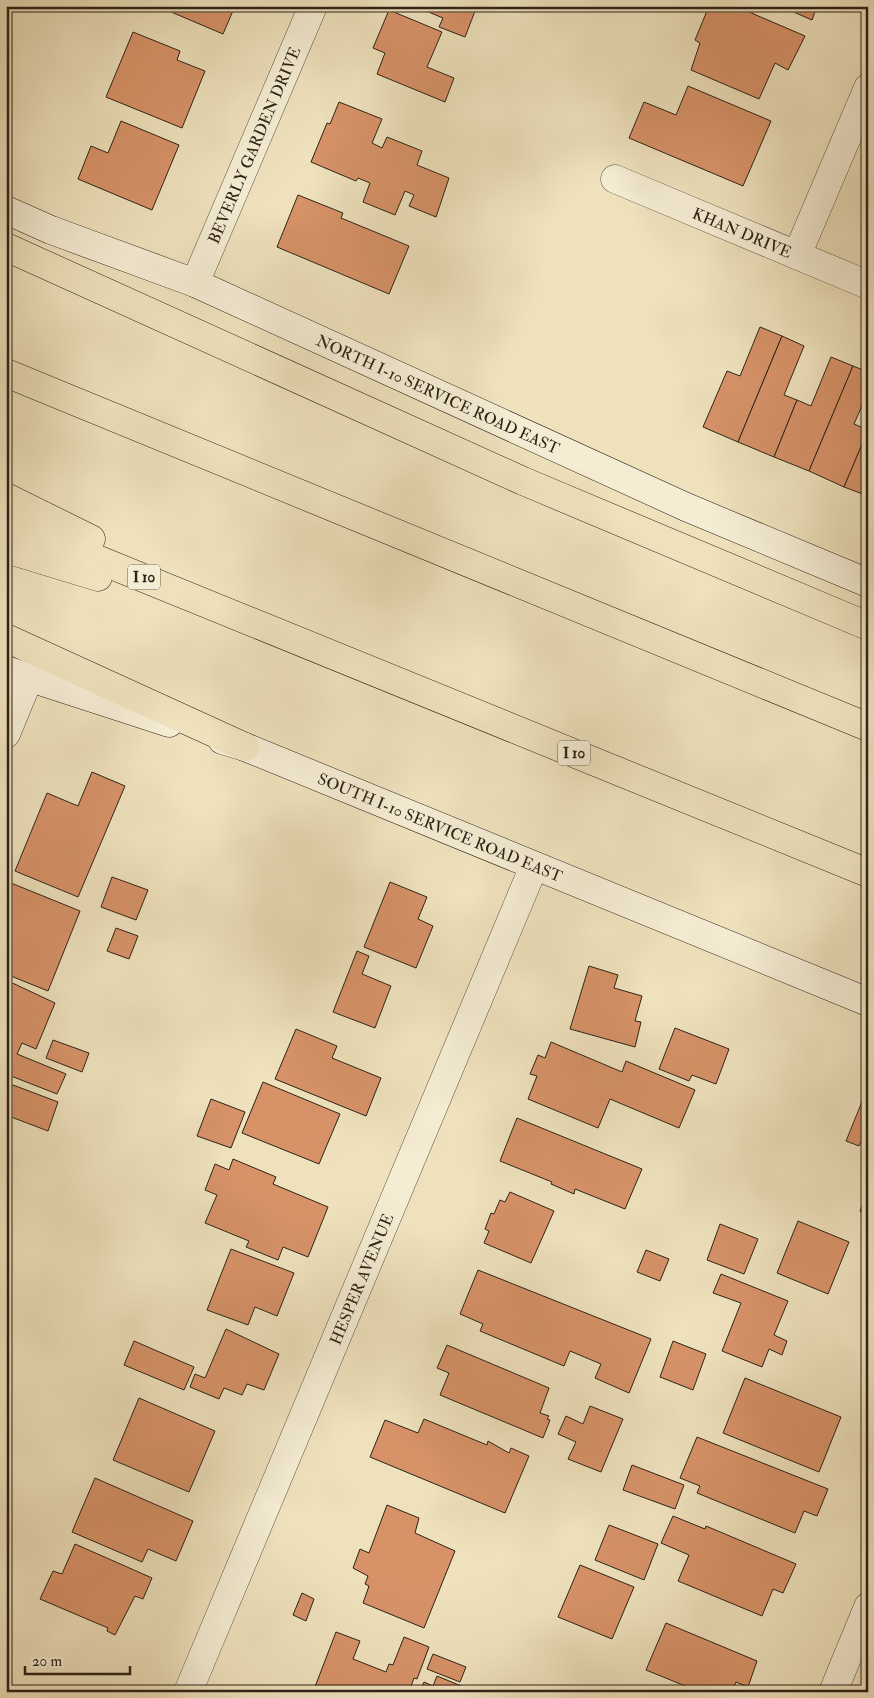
<svg xmlns="http://www.w3.org/2000/svg" width="874" height="1698" font-family="'IM FELL Double Pica',serif">
<style>
.building{fill:#d79268;stroke:#2c2318}
.lines{fill:none;stroke-linecap:round;stroke-linejoin:round}
.street-casing{stroke:#5c5241;stroke-width:29}
.secondary-casing{stroke:#2c2318;stroke-width:29}
.highway-casing{stroke:#2c2318;stroke-width:29}
.street{stroke:#f4ecd3;stroke-width:28}
.secondary{stroke:#f4ecd3;stroke-width:28}
.highway{stroke:#eee1bc;stroke-width:28}
.labels{text-anchor:middle;stroke-width:4;stroke-linejoin:round;paint-order:stroke}
.shield{fill:#f4ecd3;stroke:#685f50;stroke-width:1}
.shield-label{font-size:15px;font-weight:bold;fill:#2c2318}
.street-label{font-size:16px;fill:#2c2318;stroke:#f4ecd3}
</style>
<rect width="100%" height="100%" fill="#eee1bc"/>
<filter id="stains"><feTurbulence type="fractalNoise" baseFrequency=".004" numOctaves="4"/><feColorMatrix values="0 0 0 0 .2 0 0 0 0 .09 0 0 0 0 .02 0 0 0 .5 -.17"/></filter>
<radialGradient id="worn" r=".72"><stop offset=".6" stop-color="#630" stop-opacity="0"/><stop offset="1" stop-color="#630" stop-opacity=".3"/></radialGradient>
<!-- building -->
<g class="building">
<polygon points="157,6 235,6 223,34"/>
<polygon points="414,6 477,6 465,37 439,27 443,18"/>
<polygon points="709,6 735,6 805,36 788,70 775,63 759,99 691,70 700,43 695,40"/>
<polygon points="780,6 817,6 812,20"/>
<polygon points="389,10 442,32 427,67 454,78 445,102 377,74 385,53 373,48"/>
<polygon points="133,32 180,51 177,60 205,71 182,128 106,97"/>
<polygon points="688,86 771,121 743,186 629,138 644,102 676,115"/>
<polygon points="339,102 382,119 372,143 382,148 387,137 422,151 417,165 449,178 436,217 409,206 414,195 405,191 395,215 363,202 370,183 358,178 356,181 311,162 327,123 330,124"/>
<polygon points="121,121 179,145 152,210 78,179 91,146 108,153"/>
<polygon points="298,195 343,213 341,218 409,246 389,294 277,247"/>
<polygon points="760,327 782,336 738,442 703,427 727,371 740,376"/>
<polygon points="782,336 804,346 784,395 797,400 774,457 738,442"/>
<polygon points="831,357 853,366 809,471 774,457 797,400 811,406"/>
<polygon points="853,366 868,372 868,392 854,424 868,430 844,487 809,471"/>
<polygon points="868,430 868,496 844,487"/>
<polygon points="92,772 125,786 78,897 15,871 47,793 78,806"/>
<polygon points="112,877 148,890 136,920 101,907"/>
<polygon points="390,882 427,897 418,919 433,926 416,968 364,947"/>
<polygon points="11,883 80,911 48,991 6,974 6,895"/>
<polygon points="116,928 138,936 129,959 107,951"/>
<polygon points="357,951 369,956 362,974 391,986 375,1028 333,1012"/>
<polygon points="589,966 618,975 614,988 642,996 635,1021 641,1022 635,1047 570,1029"/>
<polygon points="6,980 55,1003 36,1049 22,1043 17,1054 66,1074 57,1094 6,1074"/>
<polygon points="675,1028 729,1049 716,1084 692,1075 689,1081 659,1069"/>
<polygon points="296,1029 337,1046 332,1058 381,1078 366,1116 275,1079"/>
<polygon points="53,1040 89,1053 82,1072 46,1058"/>
<polygon points="551,1042 622,1072 626,1061 695,1090 679,1128 610,1099 598,1128 528,1099 537,1076 530,1074 538,1055 545,1058"/>
<polygon points="263,1082 340,1114 319,1164 242,1133"/>
<polygon points="13,1085 58,1102 48,1131 6,1115 6,1102"/>
<polygon points="868,1087 868,1144 861,1142 859,1146 846,1141"/>
<polygon points="211,1099 245,1112 231,1148 197,1136"/>
<polygon points="517,1118 642,1169 625,1209 575,1189 574,1194 551,1184 552,1182 500,1161"/>
<polygon points="233,1159 276,1177 273,1184 328,1207 308,1257 283,1247 278,1260 246,1247 249,1241 205,1223 217,1195 205,1190 215,1164 229,1170"/>
<polygon points="510,1192 554,1211 531,1263 484,1243 489,1231 485,1229 491,1213 494,1214 500,1200 505,1202"/>
<polygon points="868,1193 868,1214 860,1211"/>
<polygon points="798,1221 849,1242 828,1294 777,1273"/>
<polygon points="720,1224 758,1239 744,1274 707,1260"/>
<polygon points="231,1249 294,1273 277,1316 255,1307 248,1325 207,1310"/>
<polygon points="646,1250 669,1259 660,1281 637,1272"/>
<polygon points="478,1270 651,1339 629,1393 595,1378 601,1364 570,1351 564,1366 480,1331 483,1324 460,1314"/>
<polygon points="721,1274 788,1301 774,1335 787,1341 782,1355 769,1349 762,1367 722,1351 741,1303 713,1293"/>
<polygon points="226,1329 279,1354 264,1390 247,1384 242,1395 224,1388 219,1399 190,1387 195,1374 205,1378"/>
<polygon points="134,1341 194,1367 184,1390 124,1365"/>
<polygon points="673,1341 706,1354 693,1390 660,1377"/>
<polygon points="447,1345 549,1388 540,1413 549,1416 547,1419 550,1420 543,1438 440,1395 449,1373 437,1368"/>
<polygon points="745,1378 841,1417 819,1472 723,1433"/>
<polygon points="139,1398 215,1431 189,1492 113,1460"/>
<polygon points="590,1406 623,1419 601,1472 568,1459 576,1442 558,1434 566,1416 583,1424"/>
<polygon points="424,1419 487,1445 488,1441 509,1453 511,1448 529,1456 505,1513 370,1457 385,1420 418,1433"/>
<polygon points="697,1437 828,1489 817,1516 804,1511 795,1533 697,1493 700,1486 680,1478"/>
<polygon points="632,1465 684,1485 675,1509 623,1490"/>
<polygon points="95,1478 193,1521 176,1561 148,1549 142,1562 72,1532"/>
<polygon points="387,1505 419,1518 415,1533 455,1551 424,1628 363,1603 369,1586 365,1584 368,1576 353,1568 360,1549 369,1553"/>
<polygon points="673,1516 705,1529 706,1526 796,1564 783,1593 773,1589 762,1616 678,1581 689,1555 661,1543"/>
<polygon points="609,1525 658,1544 644,1580 595,1560"/>
<polygon points="75,1544 152,1578 143,1599 135,1596 115,1635 107,1631 108,1628 40,1599 53,1571 62,1574"/>
<polygon points="580,1565 634,1587 612,1639 558,1617"/>
<polygon points="302,1593 314,1599 306,1621 293,1615"/>
<polygon points="666,1623 757,1661 748,1687 736,1682 732,1692 700,1692 646,1670"/>
<polygon points="336,1632 360,1641 353,1659 386,1672 389,1664 393,1665 404,1637 429,1647 417,1679 414,1678 409,1692 313,1692"/>
<polygon points="433,1654 466,1667 460,1682 427,1669"/>
<polygon points="437,1676 476,1692 420,1692 424,1682 433,1686"/>
</g>
<g class="lines">
<defs>
<g id="street">
<path id="s1" d="M615,179L868,285"/>
<polyline points="797,255 868,88"/>
<path id="s2" d="M195,283L313,6"/>
<polyline points="6,734 29,678"/>
<path id="s3" d="M188,1692L534,866"/>
<polyline points="833,1692 868,1607"/>
</g>
<g id="secondary">
<path id="s4" d="M6,210L51,230L195,283L686,507L868,583"/>
<polyline points="6,670 169,723"/>
<path id="s5" d="M222,740L245,747L868,1002"/>
</g>
<g id="highway">
<polyline points="6,247 523,481 868,626"/>
<polyline points="6,373 868,727"/>
<polyline points="6,497 91,539"/>
<polyline points="6,522 868,873"/>
<polyline points="6,549 98,577"/>
<polyline points="6,638 245,747"/>
</g>
</defs>
<!-- street casing -->
<use href="#street" class="street-casing"/>
<!-- secondary casing -->
<use href="#secondary" class="secondary-casing"/>
<!-- highway casing -->
<use href="#highway" class="highway-casing"/>
<!-- street -->
<use href="#street" class="street"/>
<!-- secondary -->
<use href="#secondary" class="secondary"/>
<!-- highway -->
<use href="#highway" class="highway"/>
</g>
<g class="labels">
<!-- shield labels -->
<g class="shield">
<rect x="128" y="564.5" width="32" height="25" rx="4"/>
<rect x="558" y="740.5" width="32" height="25" rx="4"/>
</g>
<g class="shield-label">
<text x="144" y="582">I 10</text>
<text x="574" y="758">I 10</text>
</g>
<!-- street labels -->
<g class="street-label">
<text dy="6" stroke="none"><textPath href="#s2" startOffset="150">BEVERLY GARDEN DRIVE</textPath></text>
<text dy="6" stroke="none"><textPath href="#s1" startOffset="138">KHAN DRIVE</textPath></text>
<text dy="6" stroke="none"><textPath href="#s4" startOffset="470">NORTH I-10 SERVICE ROAD EAST</textPath></text>
<text dy="6" stroke="none"><textPath href="#s5" startOffset="235">SOUTH I-10 SERVICE ROAD EAST</textPath></text>
<text dy="6" stroke="none"><textPath href="#s3" startOffset="448">HESPER AVENUE</textPath></text>
</g>
</g>
<!-- margin -->
<rect width="874" height="1698" fill="none" stroke="#eee1bc" stroke-width="25"/>
<rect x="8" y="8" width="859" height="1683" fill="none" stroke="#2c2318" stroke-width="2.5"/>
<rect x="12" y="12" width="849" height="1673" fill="none" stroke="#2c2318"/>
<!-- scale -->
<path d="M25 1666v8h105v-8" fill="none" stroke="#2c2318" stroke-width="2.5"/>
<text x="32" y="1666" font-size="15" fill="#2c2318" stroke="#f4ecd3" stroke-width="4" paint-order="stroke">20 m</text>
<rect width="100%" height="100%" filter="url(#stains)"/>
<rect width="100%" height="100%" fill="url(#worn)"/>
</svg>
